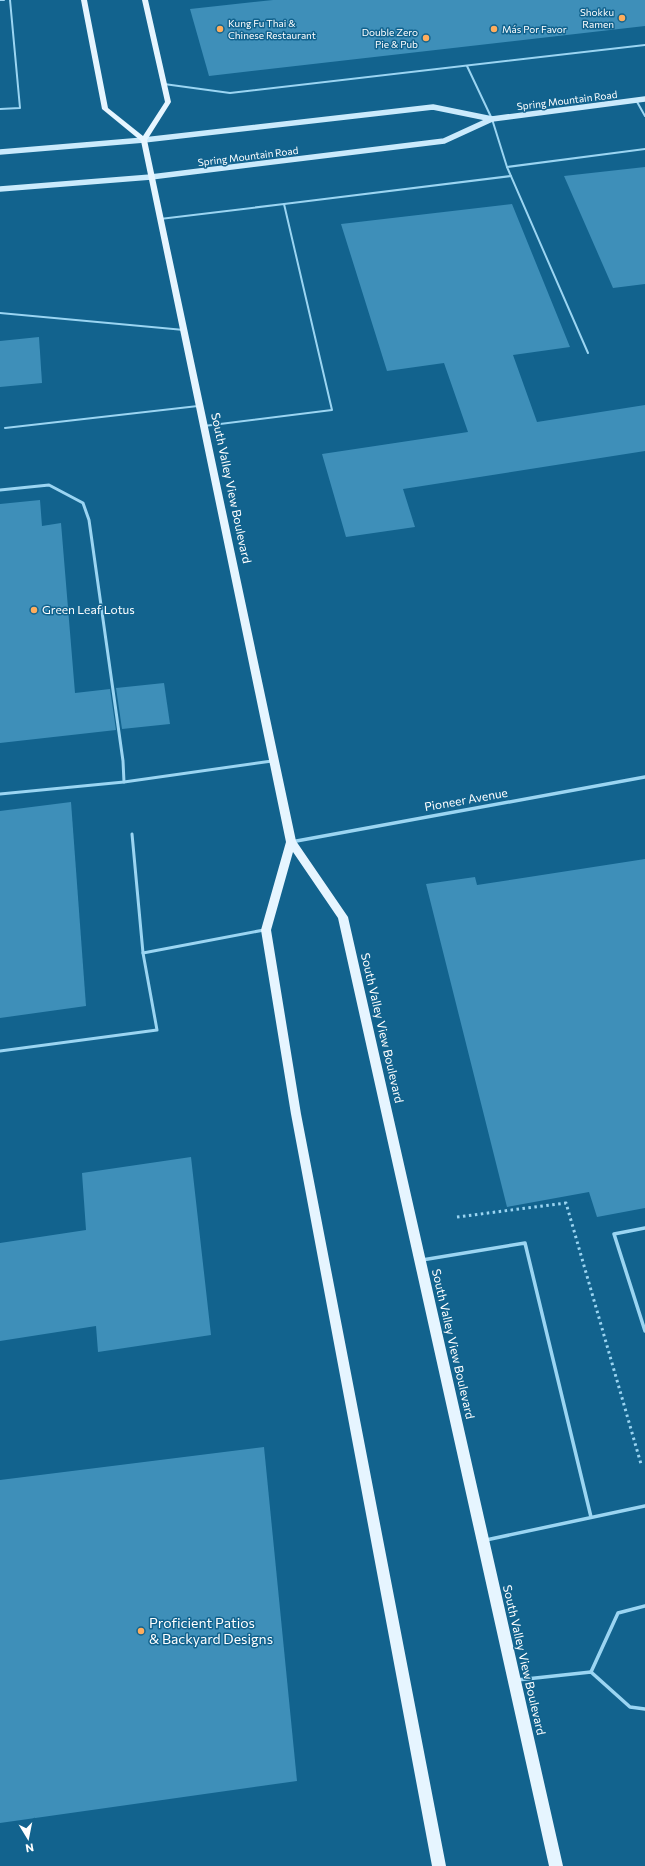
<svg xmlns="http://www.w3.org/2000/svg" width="645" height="1866" font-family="Commissioner,sans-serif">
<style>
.building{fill:#3e8fb9}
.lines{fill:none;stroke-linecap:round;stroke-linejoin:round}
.path{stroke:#9bd5f2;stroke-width:3;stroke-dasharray:2.5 3.5;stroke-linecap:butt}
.lane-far2{stroke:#9bd5f2;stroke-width:2}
.lane-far1{stroke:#9bd5f2;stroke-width:3}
.lane{stroke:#9bd5f2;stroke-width:3.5}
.street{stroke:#9bd5f2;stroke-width:3.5}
.secondary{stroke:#caeafc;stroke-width:5.5}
.primary{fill:#e6f5ff;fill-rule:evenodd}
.poi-dot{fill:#ffad5c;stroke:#12638e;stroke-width:1.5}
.labels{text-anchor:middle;stroke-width:3;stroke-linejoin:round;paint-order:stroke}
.far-poi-label{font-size:10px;fill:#fff;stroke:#12638e;text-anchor:end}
.far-street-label{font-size:10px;fill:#fff;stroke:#12638e}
.street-label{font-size:12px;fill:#fff;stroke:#12638e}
.poi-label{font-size:12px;fill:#fff;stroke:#12638e;text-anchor:start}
.near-poi-label{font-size:14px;fill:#fff;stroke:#12638e;text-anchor:start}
</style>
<rect width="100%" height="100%" fill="#12638e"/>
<!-- building -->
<g class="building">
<polygon points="273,0 645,0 645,26 209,76 190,9"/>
<polygon points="645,167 645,284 613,288 564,176"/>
<polygon points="512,204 570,347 513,355 537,422 645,405 645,451 403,489 415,527 346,537 322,454 468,432 444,363 387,371 341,224"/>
<polygon points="39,337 42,383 0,387 0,341"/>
<polygon points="40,500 42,526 61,523 75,693 110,689 116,730 0,743 0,504"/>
<polygon points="164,683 170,724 122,729 116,688"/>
<polygon points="71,802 86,1006 0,1018 0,811"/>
<polygon points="645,859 645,1208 597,1217 589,1192 507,1207 426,884 475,877 477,885"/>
<polygon points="191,1157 211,1335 98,1352 96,1326 0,1341 0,1243 86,1230 82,1173"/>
<polygon points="264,1447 297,1781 0,1823 0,1480"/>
</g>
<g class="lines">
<!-- path -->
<polyline class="path" points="457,1217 566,1203 641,1464"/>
<!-- lane-far2 -->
<g class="lane-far2">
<polyline points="0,0 4,0"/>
<polyline points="467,66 492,119 507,167 588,353"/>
<polyline points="164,84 230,93 645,45"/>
<polyline points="636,100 645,116"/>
<polyline points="0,109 20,108 10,0"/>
<polyline points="507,167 645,149"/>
<polyline points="284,204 511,176"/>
<polyline points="160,219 284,204 332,410 204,426"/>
<polyline points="0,313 184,330"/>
<polyline points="5,428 198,406"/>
</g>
<!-- lane-far1 -->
<g class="lane-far1">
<polyline points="0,490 49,485 83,503 89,520 123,761 124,782"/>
<polyline points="0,794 124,782 272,761"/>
<polyline points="132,834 143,953"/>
<polyline points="0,1051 157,1030 143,953 264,930"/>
</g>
<!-- lane -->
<g class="lane">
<polyline points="645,1228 614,1234 645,1331"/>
<polyline points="422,1260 525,1243 591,1517"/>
<polyline points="486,1540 645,1506"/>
<polyline points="591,1672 618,1613 645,1606"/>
<polyline points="517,1680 591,1672 630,1707 645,1709"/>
</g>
<!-- street -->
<polyline class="street" points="291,842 645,777"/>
<!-- secondary -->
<g class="secondary">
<polyline points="0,152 144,140 433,107 492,119"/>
<polyline points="0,189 151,177 444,141 492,119 645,99"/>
</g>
<!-- primary -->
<polygon class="primary" points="81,0 87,0 108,108 143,136 165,102 142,0 148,0 171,102 147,140 296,841 348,917 563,1866 549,1866 338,918 293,852 271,930 301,1114 446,1866 432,1866 291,1114 261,930 286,842 141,141 102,109"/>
</g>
<!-- markers -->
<g class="poi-dot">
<circle cx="622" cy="18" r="4"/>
<circle cx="220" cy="29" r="4"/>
<circle cx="494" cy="29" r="4"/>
<circle cx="426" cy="38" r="4"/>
<circle cx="34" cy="610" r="4"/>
<circle cx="141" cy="1631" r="4"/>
</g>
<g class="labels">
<!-- far-poi labels -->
<g class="far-poi-label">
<text x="614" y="16">Shokku<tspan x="614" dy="12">Ramen</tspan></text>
<text x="228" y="27" text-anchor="start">Kung Fu Thai &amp;<tspan x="228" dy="12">Chinese Restaurant</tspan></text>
<text x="502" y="33" text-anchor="start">Más Por Favor</text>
<text x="418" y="36">Double Zero<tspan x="418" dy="12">Pie &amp; Pub</tspan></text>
</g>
<!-- far-street labels -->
<g class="far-street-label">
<text transform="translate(567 100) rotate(-7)" y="4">Spring Mountain Road</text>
<text transform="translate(248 156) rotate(-7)" y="4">Spring Mountain Road</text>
</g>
<!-- street labels -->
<g class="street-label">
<text transform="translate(231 488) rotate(78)" y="4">South Valley View Boulevard</text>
<text transform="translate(466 800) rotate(-10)" y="4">Pioneer Avenue</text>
<text transform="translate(382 1028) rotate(77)" y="4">South Valley View Boulevard</text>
<text transform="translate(453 1344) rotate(77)" y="4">South Valley View Boulevard</text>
<text transform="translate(524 1660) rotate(77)" y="4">South Valley View Boulevard</text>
</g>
<!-- poi labels -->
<g class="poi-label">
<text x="42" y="614">Green Leaf Lotus</text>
</g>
<!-- near-poi labels -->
<g class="near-poi-label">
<text x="149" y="1628">Proficient Patios<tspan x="149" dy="16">&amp; Backyard Designs</tspan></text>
</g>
</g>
<!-- north arrow -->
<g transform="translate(28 1838) rotate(170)" stroke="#12638e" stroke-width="3" paint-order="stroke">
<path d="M0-3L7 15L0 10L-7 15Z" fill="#ffffff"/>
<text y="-6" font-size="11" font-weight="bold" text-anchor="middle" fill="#ffffff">N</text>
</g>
</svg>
